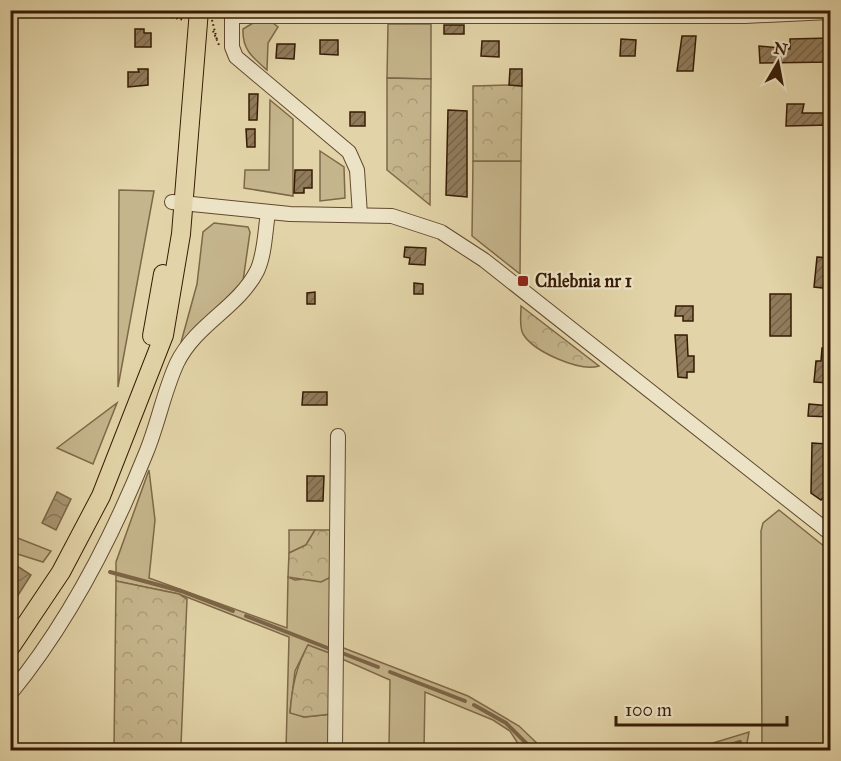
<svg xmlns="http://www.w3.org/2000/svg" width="841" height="761" font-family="'IM FELL Great Primer',serif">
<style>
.grass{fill:#c5b58c;stroke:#7e6848;stroke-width:1.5}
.forest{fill:url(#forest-crowns);stroke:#7e6848;stroke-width:1.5}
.water{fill:url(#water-waves);stroke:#7b6446;stroke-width:1.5}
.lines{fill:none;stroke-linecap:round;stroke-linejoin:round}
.stream{stroke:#7b6446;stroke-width:4}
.building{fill:url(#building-hatch);stroke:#371b05;stroke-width:1.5}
.minor-casing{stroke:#62492e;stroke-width:16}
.major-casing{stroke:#371b05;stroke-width:20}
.path{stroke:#371b05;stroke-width:2;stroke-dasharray:1.5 3;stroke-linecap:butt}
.minor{stroke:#ece3c6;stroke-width:14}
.major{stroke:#e2d4a8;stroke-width:18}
.poi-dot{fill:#8f2418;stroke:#ece3c6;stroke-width:2}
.labels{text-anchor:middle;stroke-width:4.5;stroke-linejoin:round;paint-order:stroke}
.poi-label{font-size:18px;font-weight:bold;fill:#371b05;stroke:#ece3c6;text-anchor:start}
</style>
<defs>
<pattern id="forest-crowns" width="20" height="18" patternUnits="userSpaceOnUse" patternTransform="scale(1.5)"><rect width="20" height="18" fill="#c5b58c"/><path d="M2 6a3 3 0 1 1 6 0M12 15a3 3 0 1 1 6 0" fill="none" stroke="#aa9b77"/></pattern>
<pattern id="water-waves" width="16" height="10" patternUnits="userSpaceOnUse" patternTransform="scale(1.5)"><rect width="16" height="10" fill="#a89571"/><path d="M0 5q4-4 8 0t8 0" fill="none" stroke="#8a795b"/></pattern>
<pattern id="building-hatch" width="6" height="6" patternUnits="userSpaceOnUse" patternTransform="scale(1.5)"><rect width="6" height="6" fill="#907b5a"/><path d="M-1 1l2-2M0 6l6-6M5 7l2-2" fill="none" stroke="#766448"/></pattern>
</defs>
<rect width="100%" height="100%" fill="#e2d4a8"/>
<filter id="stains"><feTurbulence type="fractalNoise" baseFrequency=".00333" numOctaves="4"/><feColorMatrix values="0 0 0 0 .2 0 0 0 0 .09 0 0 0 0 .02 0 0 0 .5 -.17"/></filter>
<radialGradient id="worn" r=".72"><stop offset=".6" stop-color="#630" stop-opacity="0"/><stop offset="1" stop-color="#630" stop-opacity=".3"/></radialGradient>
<!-- grass -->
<g class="grass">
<path d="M253,23H273L278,27L268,43L267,70C252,57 242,49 243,29Z"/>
<polygon points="388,24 431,24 431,79 387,78"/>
<polygon points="270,100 293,119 293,196 244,188 245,170 269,170"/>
<polygon points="320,151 344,167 345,198 320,201"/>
<polygon points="473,161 521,161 520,274 472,236"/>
<polygon points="119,190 154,191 118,387"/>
<polygon points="214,223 248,227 250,232 243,281 180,346 197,284 203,232"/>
<polygon points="117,403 93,464 57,448"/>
<polygon points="149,470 155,520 149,578 287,628 288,577 295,580 333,576 332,654 308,645 295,671 290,712 304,717 332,714 332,750 286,750 289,637 179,594 116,581 116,562"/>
<polygon points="779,510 830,551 830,750 762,750 761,531 763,523"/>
<polygon points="289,530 315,530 306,545 289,553"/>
<polygon points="15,537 51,551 43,562 11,552 11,542"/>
<polygon points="341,647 468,696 519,726 544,750 522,750 510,731 493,720 425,692 424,750 389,750 390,680 342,659"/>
<polygon points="749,732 747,743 731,750 690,750"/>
</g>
<!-- forest -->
<g class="forest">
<polygon points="387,78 431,79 430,205 387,170"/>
<polygon points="509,85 522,86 521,161 473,161 473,86"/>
<path d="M521,306L599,366C580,372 534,352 523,334C519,327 521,315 521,306Z"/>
<polygon points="315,530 334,530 333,576 321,582 288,577 289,553 306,545"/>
<polygon points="116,581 179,594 187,599 181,745 145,750 114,750"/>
<path d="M308,645L332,654V714L304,717L290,713C292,687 296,667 308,645Z"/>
</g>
<!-- water -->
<g class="water">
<polygon points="57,492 71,499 56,530 42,523"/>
<polygon points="17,566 31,575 15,600 11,597 11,576"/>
</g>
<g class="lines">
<!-- stream -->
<g class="stream">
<polyline points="110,572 181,591 233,611"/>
<polyline points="246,616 330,649"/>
<polyline points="342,653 378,667"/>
<polyline points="390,672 465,701"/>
<polyline points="474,705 506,723 533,750"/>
<polyline points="715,750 740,742"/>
</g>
</g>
<!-- building -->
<g class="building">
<rect x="444" y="25" width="20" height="9"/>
<polygon points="135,29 144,29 144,33 151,33 151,47 135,47"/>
<polygon points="682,36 696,36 693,71 677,71"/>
<polygon points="830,38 830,62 760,63 759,46 790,49 790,39"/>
<polygon points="621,39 636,40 635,56 620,56"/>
<polygon points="320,40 338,40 338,55 320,54"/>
<polygon points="482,41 499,41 499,57 481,56"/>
<polygon points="277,44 295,44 294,59 276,58"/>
<polygon points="138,69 148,69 148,85 128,87 128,72 139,72"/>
<polygon points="510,69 522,69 522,86 509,85"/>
<polygon points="249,94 258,94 257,120 249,120"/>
<polygon points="787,104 804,104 802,113 831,113 831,125 786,126"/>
<polygon points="448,110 467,111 467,197 446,195"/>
<rect x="350" y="112" width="15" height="14"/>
<polygon points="246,129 255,129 255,147 247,147"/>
<polygon points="295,170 312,170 312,188 304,188 304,193 294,193"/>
<polygon points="405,247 426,248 425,265 409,264 410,258 404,257"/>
<polygon points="817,257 831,258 831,289 814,287"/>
<polygon points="414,283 423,284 423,294 414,294"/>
<polygon points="315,292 315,304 307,304 307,293"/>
<rect x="770" y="294" width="21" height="42"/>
<polygon points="676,306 693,306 693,321 683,321 683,316 675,316"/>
<polygon points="675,335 687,335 688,356 694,356 694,372 687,372 687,378 678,377"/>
<polygon points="822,348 831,348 830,383 814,382 816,361 821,361"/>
<polygon points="303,392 327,392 327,405 302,405"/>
<polygon points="809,404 831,406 831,417 808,416"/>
<polygon points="812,443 827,444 827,476 831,481 827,485 831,489 821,500 811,493"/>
<polygon points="307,476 324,476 323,501 307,501"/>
</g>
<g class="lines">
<defs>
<g id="minor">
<polyline points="172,202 290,214 392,216 441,232 484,260 830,533"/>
<polyline points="360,215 357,170 349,152 236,57 232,47 232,16 745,16 830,12"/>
<path d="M10,694C69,622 112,538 146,453C158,424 164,391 177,363C196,324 238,308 257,271C265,254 265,231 268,213"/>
<polyline points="335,750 338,436"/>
</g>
<g id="major">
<polyline points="152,336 163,274"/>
<polyline points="10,648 61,572 101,496 164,335 181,234 199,10"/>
</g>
</defs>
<!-- minor casing -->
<use href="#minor" class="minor-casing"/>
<!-- major casing -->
<use href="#major" class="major-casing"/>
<!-- path -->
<g class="path">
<polyline points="168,10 170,17 185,20"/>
<polyline points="170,13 182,17"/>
<polyline points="212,20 217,40"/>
<polyline points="213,31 219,45"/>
</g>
<!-- minor -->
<use href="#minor" class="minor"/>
<!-- major -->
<use href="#major" class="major"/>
</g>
<!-- markers -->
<rect class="poi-dot" x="517" y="275" width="12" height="12" rx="3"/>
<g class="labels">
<!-- poi labels -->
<g class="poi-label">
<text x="535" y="287">Chlebnia nr 1</text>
</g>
</g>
<!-- margin -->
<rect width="841" height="761" fill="none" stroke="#e2d4a8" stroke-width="36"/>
<rect x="12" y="12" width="817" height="737" fill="none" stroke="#371b05" stroke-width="3"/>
<rect x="18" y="18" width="805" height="725" fill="none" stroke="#371b05" stroke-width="1.5"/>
<!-- north arrow -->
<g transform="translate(778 63) rotate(10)" stroke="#ece3c6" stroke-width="4.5" paint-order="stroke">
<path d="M0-4.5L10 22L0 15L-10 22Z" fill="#371b05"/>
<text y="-9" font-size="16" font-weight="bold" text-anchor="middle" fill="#371b05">N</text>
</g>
<!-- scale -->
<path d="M616 716v9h171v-9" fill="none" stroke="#371b05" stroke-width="3"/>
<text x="625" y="716" font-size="18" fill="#371b05" stroke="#ece3c6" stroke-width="4.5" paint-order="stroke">100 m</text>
<rect width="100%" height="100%" filter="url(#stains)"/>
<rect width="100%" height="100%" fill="url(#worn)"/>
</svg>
